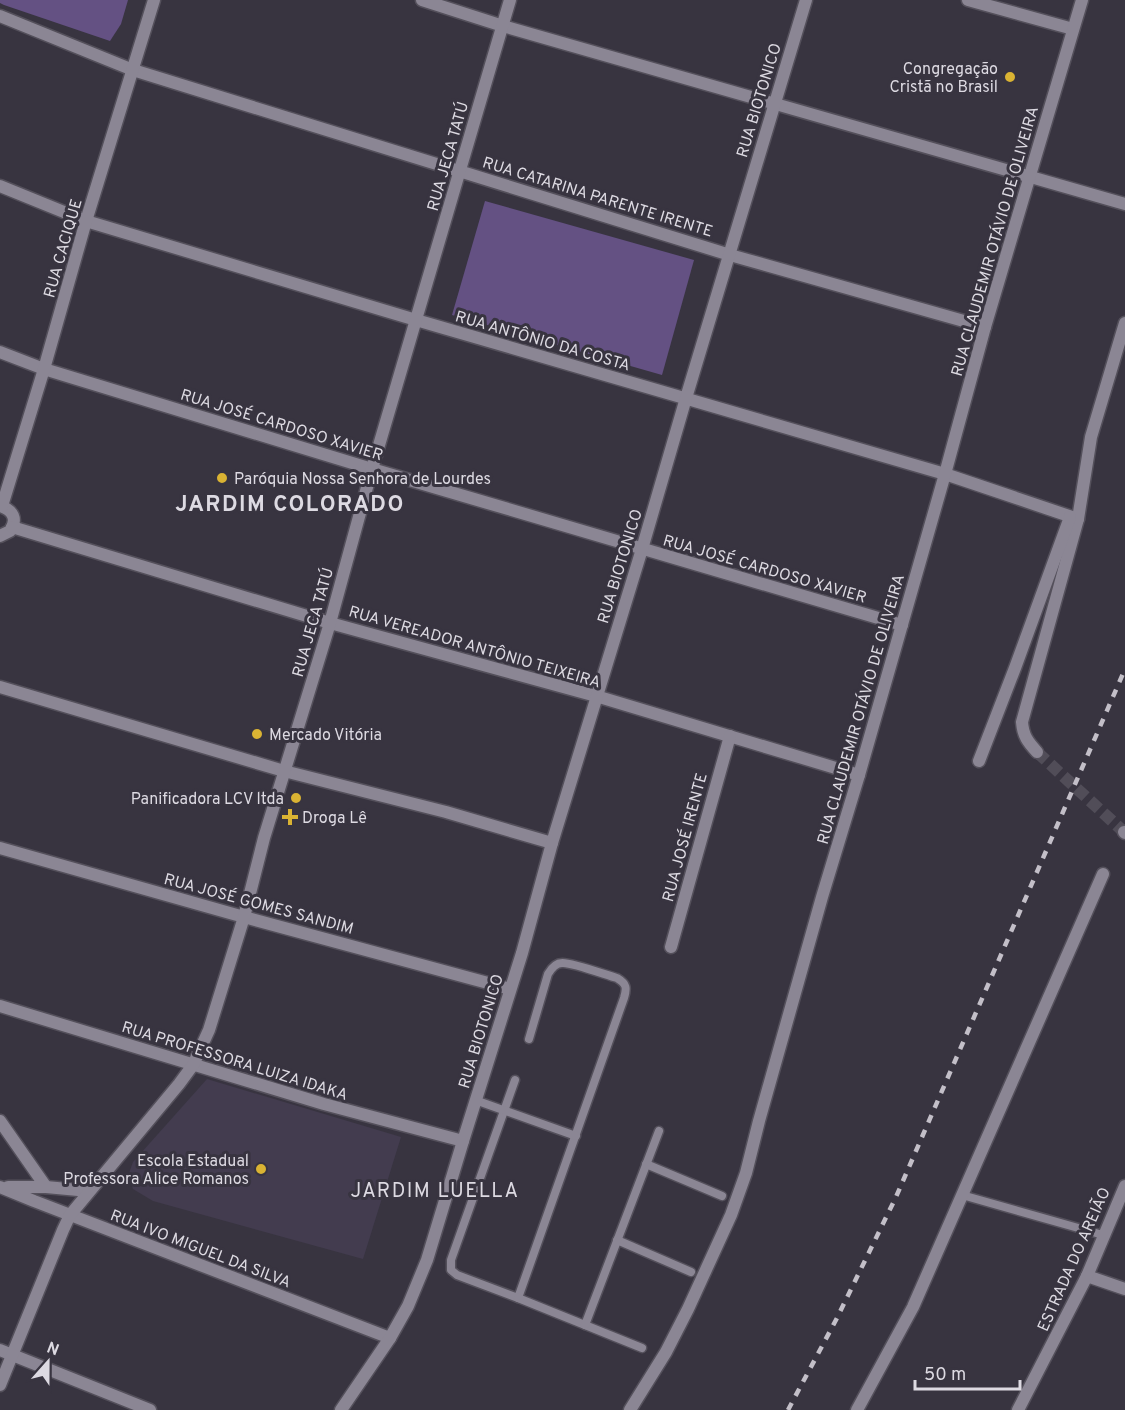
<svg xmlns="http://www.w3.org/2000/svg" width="1125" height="1410" font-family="Overpass,sans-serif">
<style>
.built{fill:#433c4f}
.green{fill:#645183}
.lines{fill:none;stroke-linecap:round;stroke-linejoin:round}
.minor-tunnel{stroke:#514d58;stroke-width:12;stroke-dasharray:12 6;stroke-linecap:butt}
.service-casing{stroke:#54505b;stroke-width:11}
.minor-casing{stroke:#54505b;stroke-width:15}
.service{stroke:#8b8694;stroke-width:8}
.minor{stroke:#8b8694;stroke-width:12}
.rail{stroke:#c3bfc8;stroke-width:4.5;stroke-dasharray:8 8;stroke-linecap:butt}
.poi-dot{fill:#dab333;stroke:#383440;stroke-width:2}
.labels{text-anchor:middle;stroke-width:6;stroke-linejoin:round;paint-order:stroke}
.poi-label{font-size:16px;fill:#dddae2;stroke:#383440;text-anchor:end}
.street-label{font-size:16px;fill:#dddae2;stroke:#383440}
.quarter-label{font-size:20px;letter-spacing:1.5px;fill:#dddae2;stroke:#383440}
.district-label{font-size:22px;font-weight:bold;letter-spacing:1.5px;fill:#dddae2;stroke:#383440}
</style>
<rect width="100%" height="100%" fill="#383440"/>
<!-- built -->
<polygon class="built" points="207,1079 401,1137 363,1259 153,1201 133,1189 128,1176 133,1162"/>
<!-- green -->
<g class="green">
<polygon points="0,0 128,0 121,24 110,41 4,5 0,3"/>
<polygon points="485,201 694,260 662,375 452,315"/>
</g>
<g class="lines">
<!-- minor-tunnel -->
<polyline class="minor-tunnel" points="1037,752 1124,832"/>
<defs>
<g id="service">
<path d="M515,1080L451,1260V1270L457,1275L518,1298L624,998C627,988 627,984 617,978C606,975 571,962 562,963C555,963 551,969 548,974L529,1039"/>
<polyline points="475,1100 576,1136"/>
<polyline points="646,1164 722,1196"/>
<polyline points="962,1195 1103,1235"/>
<polyline points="617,1240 691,1272"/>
<polyline points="518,1298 642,1348"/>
<polyline points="585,1325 659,1131"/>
</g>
<g id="minor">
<polyline points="422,0 503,26 1125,204"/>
<polyline points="968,0 1073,29"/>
<polyline points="0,16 133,70 730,255 985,327"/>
<polyline points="0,186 86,221 416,320 945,474 1078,519"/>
<polyline points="0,352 44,369 372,469 902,625"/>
<path d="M0,506C13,510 18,519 10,531L0,536"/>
<polyline points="2,506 44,369 86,221 154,0"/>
<polyline points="12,527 330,623 596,696 859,775"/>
<polyline points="0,687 284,771 446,812 552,843"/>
<path d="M1037,752C1028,742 1023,736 1022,722L1078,519L1091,437L1125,323"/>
<polyline points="979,761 1015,668 1070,517"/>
<polyline points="1124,832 1125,833"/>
<polyline points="0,848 244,917 510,989"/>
<polyline points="671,947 730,736"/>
<polyline points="0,1006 324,1104 463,1141"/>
<polyline points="0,1121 46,1187"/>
<polyline points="0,1187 34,1201 390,1338"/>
<polyline points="8,1187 46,1187 89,1191"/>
<polyline points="1087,1276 1125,1289"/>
<polyline points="0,1350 150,1410"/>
<polyline points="0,1385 63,1230 70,1215 179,1084 193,1065 209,1030 244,917 264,838 330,623 372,469 510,0"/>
<polyline points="341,1410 390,1338 408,1306 427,1260 463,1141 522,953 552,843 642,549 686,398 806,0"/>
<polyline points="630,1410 666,1352 688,1309 731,1215 746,1173 759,1121 822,897 859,775 945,474 985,327 1082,0"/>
<polyline points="857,1410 913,1307 1103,874"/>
<polyline points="1018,1410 1087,1276 1125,1186"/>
</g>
</defs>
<!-- service casing -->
<use href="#service" class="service-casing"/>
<!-- minor casing -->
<use href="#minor" class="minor-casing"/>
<!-- service -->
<use href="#service" class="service"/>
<!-- minor -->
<use href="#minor" class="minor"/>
<!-- rail -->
<polyline class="rail" points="788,1410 837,1318 896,1197 1125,669"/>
</g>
<!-- markers -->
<g class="poi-dot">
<circle cx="1010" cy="77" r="6"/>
<circle cx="222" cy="478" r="6"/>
<circle cx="257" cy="734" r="6"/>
<circle cx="296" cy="798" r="6"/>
<path d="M287 808h6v6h6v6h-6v6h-6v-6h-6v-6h6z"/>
<circle cx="261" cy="1169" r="6"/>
</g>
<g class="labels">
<!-- poi labels -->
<g class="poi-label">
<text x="998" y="74">Congregação<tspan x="998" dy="18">Cristã no Brasil</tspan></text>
<text x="234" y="484" text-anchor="start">Paróquia Nossa Senhora de Lourdes</text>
<text x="269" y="740" text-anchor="start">Mercado Vitória</text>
<text x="284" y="804">Panificadora LCV ltda</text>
<text x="302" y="823" text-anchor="start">Droga Lê</text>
<text x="249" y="1166">Escola Estadual<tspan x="249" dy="18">Professora Alice Romanos</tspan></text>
</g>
<!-- street labels -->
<g class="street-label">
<text transform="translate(758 100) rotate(-73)" y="6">RUA BIOTONICO</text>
<text transform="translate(447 156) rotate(-74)" y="6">RUA JECA TATÚ</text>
<text transform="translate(598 196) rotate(17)" y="6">RUA CATARINA PARENTE IRENTE</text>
<text transform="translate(994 241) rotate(-74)" y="6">RUA CLAUDEMIR OTÁVIO DE OLIVEIRA</text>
<text transform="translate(62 248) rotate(-74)" y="6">RUA CACIQUE</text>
<text transform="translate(543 340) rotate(16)" y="6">RUA ANTÔNIO DA COSTA</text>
<text transform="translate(282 424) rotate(17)" y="6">RUA JOSÉ CARDOSO XAVIER</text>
<text transform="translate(619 566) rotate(-73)" y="6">RUA BIOTONICO</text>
<text transform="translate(765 568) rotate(16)" y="6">RUA JOSÉ CARDOSO XAVIER</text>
<text transform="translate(312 622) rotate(-74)" y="6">RUA JECA TATÚ</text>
<text transform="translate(475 646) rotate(16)" y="6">RUA VEREADOR ANTÔNIO TEIXEIRA</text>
<text transform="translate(860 709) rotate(-74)" y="6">RUA CLAUDEMIR OTÁVIO DE OLIVEIRA</text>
<text transform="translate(684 837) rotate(-75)" y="6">RUA JOSÉ IRENTE</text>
<text transform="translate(259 903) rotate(15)" y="6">RUA JOSÉ GOMES SANDIM</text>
<text transform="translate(480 1031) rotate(-73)" y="6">RUA BIOTONICO</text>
<text transform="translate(235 1060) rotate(17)" y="6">RUA PROFESSORA LUIZA IDAKA</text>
<text transform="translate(201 1248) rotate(21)" y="6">RUA IVO MIGUEL DA SILVA</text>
<text transform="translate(1073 1259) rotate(-66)" y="6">ESTRADA DO AREIÃO</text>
</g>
<!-- quarter labels -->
<g class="quarter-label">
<text x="435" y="1197">JARDIM LUELLA</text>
</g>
<!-- district labels -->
<g class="district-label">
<text x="290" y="511">JARDIM COLORADO</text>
</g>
</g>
<!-- north arrow -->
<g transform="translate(48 1362) rotate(21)" stroke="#383440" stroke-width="4.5" paint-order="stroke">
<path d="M0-4.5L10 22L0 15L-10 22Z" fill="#dddae2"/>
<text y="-9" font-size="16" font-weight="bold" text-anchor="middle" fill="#dddae2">N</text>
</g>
<!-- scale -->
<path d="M915 1380v9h105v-9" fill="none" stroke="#dddae2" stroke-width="3"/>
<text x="924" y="1380" font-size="18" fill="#dddae2" stroke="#383440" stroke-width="4.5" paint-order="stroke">50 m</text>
</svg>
